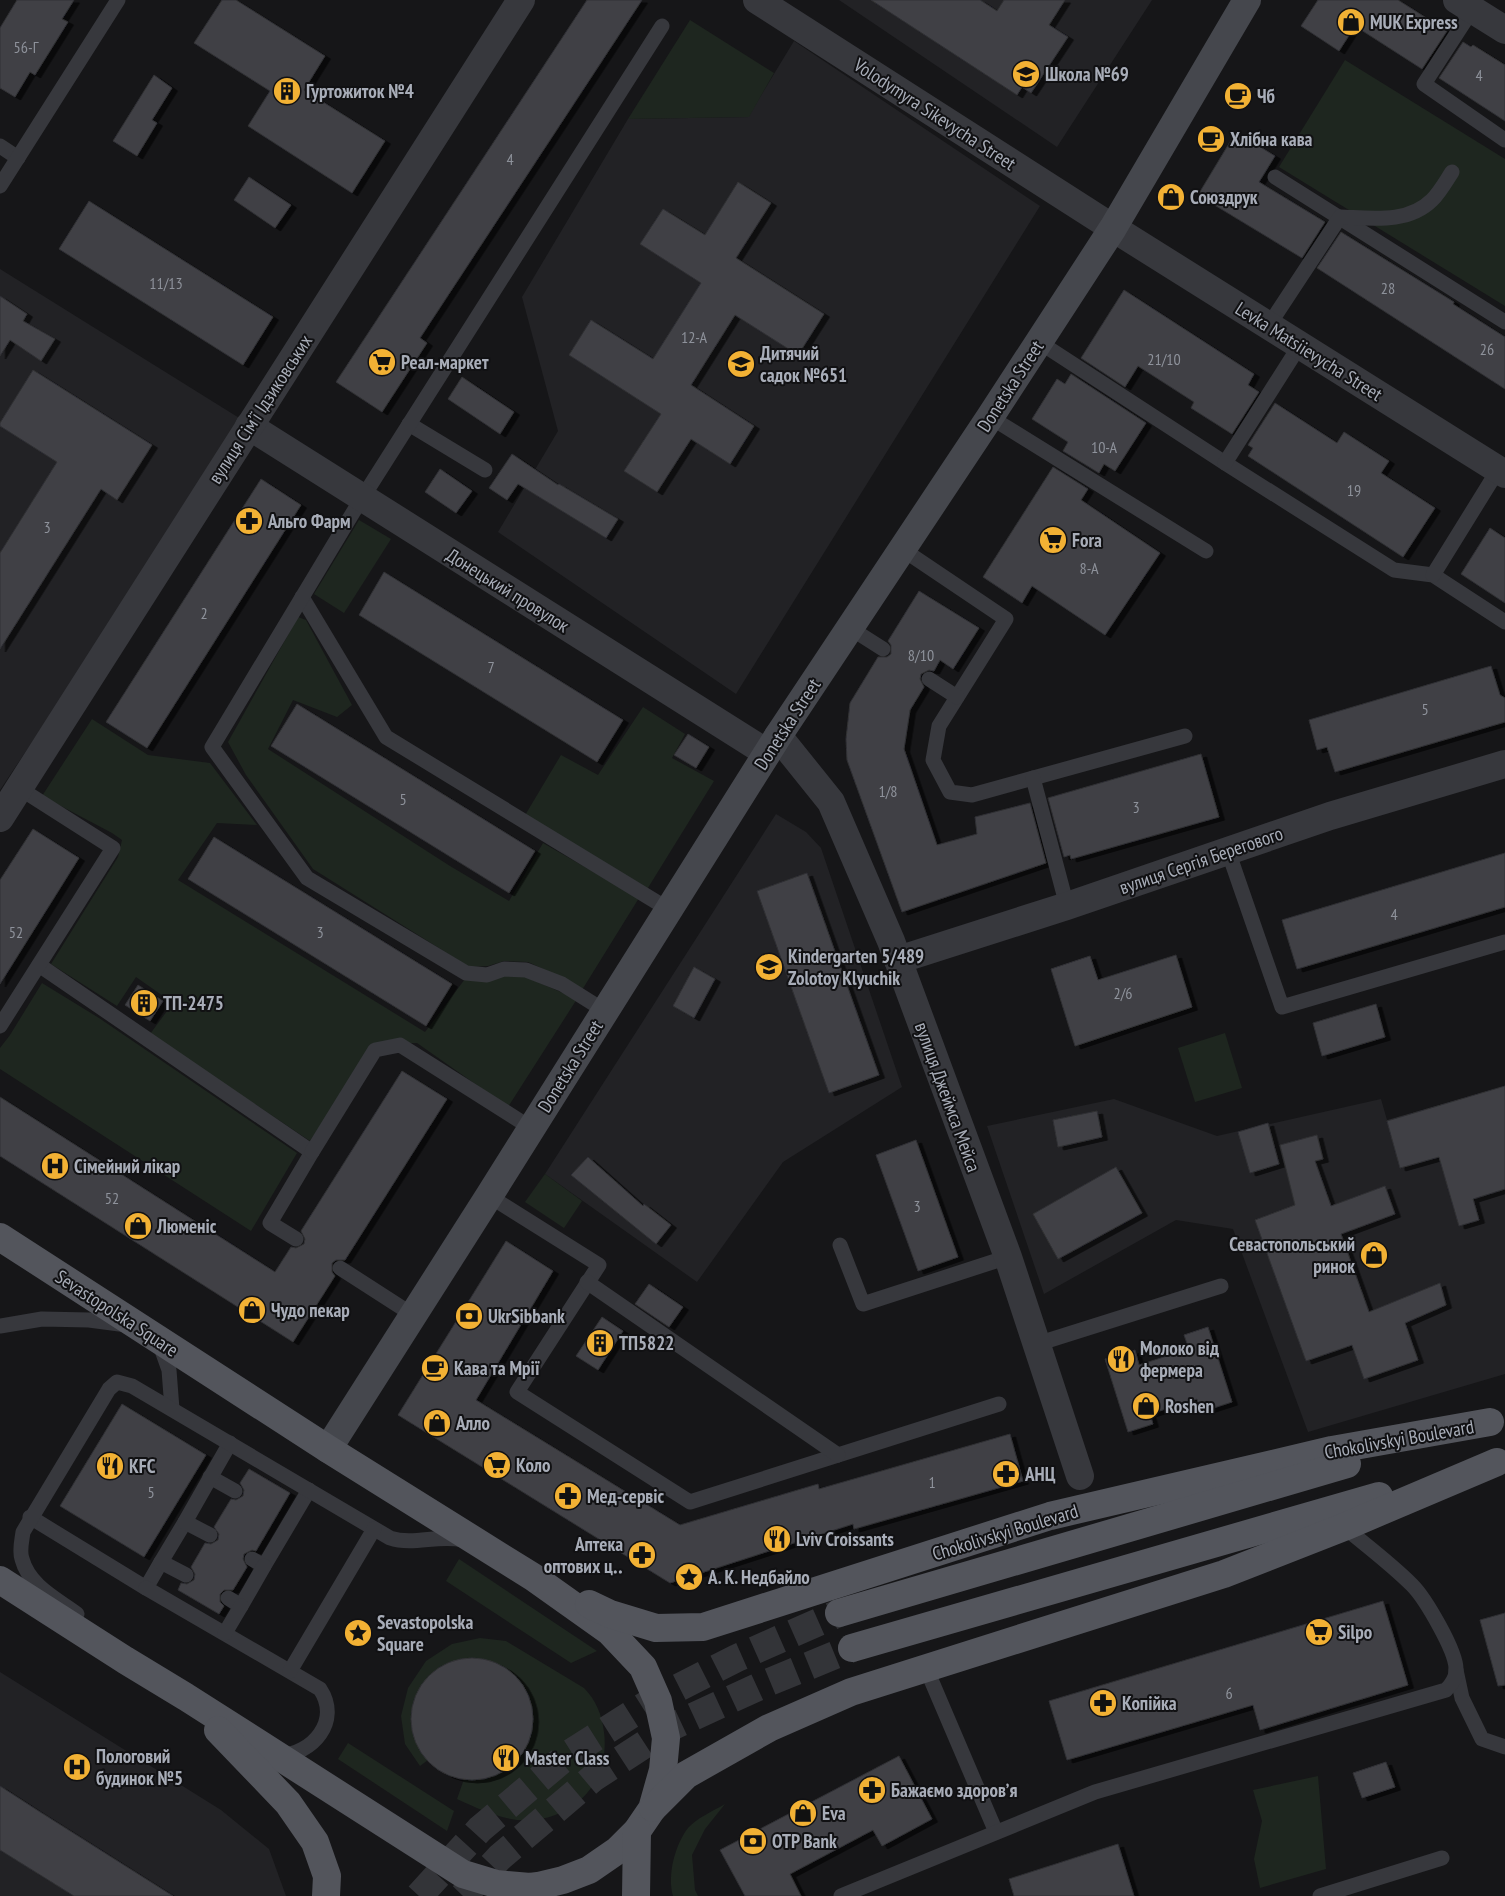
<svg xmlns="http://www.w3.org/2000/svg" width="1505" height="1896" font-family="'PT Sans Narrow',sans-serif">
<style>
.built{fill:#222225}
.green{fill:#1e261f}
.building{fill:#404145;stroke:#303034;filter:url(#shadow)}
.lines{fill:none;stroke-linecap:round;stroke-linejoin:round}
.primary-tunnel{stroke:#333438;stroke-width:28;stroke-dasharray:28 14;stroke-linecap:butt}
.lane{stroke:#37383d;stroke-width:15}
.street{stroke:#37383d;stroke-width:28}
.secondary{stroke:#45474d;stroke-width:28}
.primary{stroke:#53555c;stroke-width:28}
.labels{text-anchor:middle;stroke-width:4;stroke-linejoin:round;paint-order:stroke}
.number-label{font-size:16px;fill:#8e929b}
.poi-label{font-size:19px;font-weight:bold;fill:#a8adb8;stroke:#111113;text-anchor:start}
.street-label{font-size:19px;fill:#a8adb8;stroke:#111113}
</style>
<defs>
<filter id="shadow"><feDropShadow dx="5.5" dy="3" stdDeviation="0" flood-color="#0009"/></filter>
</defs>
<rect width="100%" height="100%" fill="#161618"/>
<!-- built -->
<g class="built">
<polygon points="839,0 1152,0 1057,147"/>
<polygon points="794,41 1040,206 736,694 498,532 558,431 522,297 628,119 748,117"/>
<polygon points="0,269 244,421 167,540 0,790"/>
<polygon points="776,814 806,832 821,848 902,1087 783,1162 697,1282 545,1174"/>
<polygon points="1505,1086 1505,1374 1308,1432 1233,1229 1176,1220 1044,1294 987,1126 1114,1099 1217,1136 1381,1099 1387,1120"/>
<polygon points="0,1672 221,1810 269,1849 286,1896 0,1896"/>
</g>
<!-- green -->
<g class="green">
<polygon points="690,20 774,73 749,117 628,119"/>
<polygon points="1345,60 1505,159 1505,306 1279,167"/>
<polygon points="359,520 391,539 344,613 314,594"/>
<polygon points="298,617 306,620 352,705 337,717 293,700 268,749 450,866 509,901 543,843 639,898 582,990 563,978 528,962 504,961 488,966 469,967 313,869 246,775 228,742"/>
<polygon points="643,707 685,734 672,758 714,781 646,891 524,817 561,755 598,775"/>
<polygon points="92,719 148,755 210,763 257,825 217,823 178,880 425,1032 465,979 503,973 521,975 577,999 508,1107 417,1043 376,1043 310,1141 150,1034 173,1003 136,977 117,1006 51,964 118,857 122,840 112,833 42,796"/>
<polygon points="42,983 99,1018 297,1153 251,1231 0,1069 0,1048 10,1035"/>
<polygon points="1225,1033 1242,1088 1195,1102 1178,1048"/>
<polygon points="545,1174 582,1201 564,1228 525,1202"/>
<polygon points="459,1559 597,1651 571,1663 446,1581"/>
<path d="M480,1638L506,1641L584,1688C596,1700 602,1715 604,1732C610,1778 580,1815 534,1820C507,1823 481,1810 457,1799L464,1779C532,1787 560,1694 499,1665C439,1636 382,1713 428,1760L420,1766L405,1744L401,1716L408,1688L426,1661L452,1644Z"/>
<polygon points="348,1743 454,1811 447,1831 338,1759"/>
<polygon points="1318,1776 1326,1869 1260,1888 1254,1859 1262,1821 1253,1790"/>
<path d="M725,1804L705,1829L692,1855L695,1890L698,1896H673C667,1875 675,1845 688,1828C697,1818 713,1811 725,1804Z"/>
</g>
<!-- building -->
<g class="building">
<polygon points="17,0 74,0 62,19 68,22 35,75 30,72 15,97 0,88 0,28"/>
<polygon points="222,0 236,0 325,56 304,90 385,141 352,193 248,126 270,91 194,43"/>
<polygon points="587,0 642,0 420,338 427,343 382,412 336,382"/>
<polygon points="871,0 980,0 997,11 1004,0 1065,0 1049,25 1068,37 1031,93 1022,87 1017,95"/>
<polygon points="1318,0 1398,0 1447,31 1422,69 1355,26 1339,51 1301,26"/>
<polygon points="1463,42 1471,47 1473,45 1505,65 1505,121 1439,78"/>
<polygon points="154,75 172,88 152,120 157,123 137,156 113,141"/>
<polygon points="1236,132 1275,156 1259,182 1325,222 1302,258 1198,195"/>
<polygon points="249,177 291,205 275,228 234,200"/>
<polygon points="738,182 771,203 736,258 824,314 798,355 735,315 691,385 754,426 730,464 691,439 657,492 624,471 661,414 569,355 591,320 653,359 701,283 640,244 663,209 705,235"/>
<polygon points="89,201 273,317 243,365 59,249"/>
<polygon points="1341,232 1454,302 1453,304 1505,337 1505,389 1317,268"/>
<polygon points="1124,290 1254,374 1248,385 1259,392 1232,434 1191,408 1194,402 1138,366 1125,387 1081,358"/>
<polygon points="0,296 27,314 23,321 55,339 41,361 10,340 0,356"/>
<polygon points="33,370 152,445 117,500 101,489 0,649 0,553 57,462 0,426 0,423"/>
<polygon points="1071,374 1146,423 1115,471 1104,464 1099,473 1063,451 1068,442 1032,419 1057,379 1065,384"/>
<polygon points="462,377 514,412 500,434 448,399"/>
<polygon points="1275,403 1337,443 1344,432 1389,461 1381,473 1435,508 1403,557 1248,456 1253,448 1248,445"/>
<polygon points="512,454 558,485 559,484 618,519 606,538 518,484 507,500 489,488"/>
<polygon points="1053,467 1088,489 1081,500 1160,553 1105,635 1032,586 1022,603 983,577"/>
<polygon points="440,469 472,491 456,513 425,492"/>
<polygon points="261,479 301,505 147,748 106,722"/>
<polygon points="1490,528 1505,538 1505,603 1461,574"/>
<polygon points="384,572 623,720 597,762 359,615"/>
<polygon points="919,591 979,628 953,669 940,660 934,671 929,670 921,674 920,679 924,687 910,710 904,749 937,845 977,834 975,817 1030,803 1046,863 902,912 847,760 846,739 850,703 878,657 887,657 891,654 891,645 888,641"/>
<polygon points="1491,666 1500,695 1505,698 1505,722 1335,772 1327,747 1317,750 1309,720"/>
<polygon points="297,704 535,851 509,893 271,746"/>
<polygon points="688,734 709,747 696,768 674,755"/>
<polygon points="1201,754 1219,817 1071,859 1070,855 1064,857 1048,798"/>
<polygon points="33,829 79,858 0,984 0,880"/>
<polygon points="214,837 452,984 426,1026 188,879"/>
<polygon points="1505,853 1505,907 1297,969 1282,920"/>
<polygon points="807,873 879,1075 829,1093 757,891"/>
<polygon points="1176,955 1192,1007 1075,1046 1051,969 1090,956 1098,980"/>
<polygon points="694,967 715,979 694,1018 673,1006"/>
<polygon points="138,985 163,1001 150,1021 125,1005"/>
<polygon points="1376,1004 1385,1037 1322,1056 1313,1023"/>
<polygon points="402,1071 447,1099 345,1260 336,1260 332,1263 332,1272 335,1276 293,1342 0,1156 0,1097 275,1272 291,1247 296,1248 304,1244 305,1239 301,1231"/>
<polygon points="1505,1086 1505,1189 1473,1199 1479,1220 1459,1226 1439,1157 1400,1168 1387,1121"/>
<polygon points="1097,1111 1102,1137 1058,1147 1053,1120"/>
<polygon points="1268,1123 1279,1164 1250,1173 1238,1132"/>
<polygon points="1317,1135 1323,1159 1315,1161 1331,1206 1385,1186 1395,1214 1341,1234 1369,1312 1440,1283 1446,1305 1405,1323 1418,1360 1364,1379 1352,1345 1306,1361 1255,1220 1295,1205 1280,1145"/>
<polygon points="916,1140 958,1257 918,1271 876,1155"/>
<polygon points="588,1157 643,1206 644,1204 671,1225 656,1244 571,1175"/>
<polygon points="1116,1167 1142,1213 1058,1259 1033,1214"/>
<polygon points="506,1241 553,1271 476,1400 680,1525 818,1484 819,1489 1010,1434 1023,1481 854,1529 853,1524 670,1583 398,1415"/>
<polygon points="649,1284 683,1307 669,1327 635,1304"/>
<polygon points="602,1317 623,1331 598,1370 576,1356"/>
<polygon points="1208,1327 1232,1402 1201,1412 1197,1399 1150,1414 1153,1424 1128,1432 1105,1359 1135,1350 1139,1365 1189,1349 1184,1335"/>
<polygon points="122,1404 206,1455 144,1557 60,1506"/>
<polygon points="249,1469 290,1493 256,1551 252,1550 244,1554 243,1559 247,1567 233,1590 224,1590 220,1594 220,1602 224,1606 219,1614 178,1590 181,1583 187,1584 194,1580 195,1574 191,1567 205,1543 211,1544 218,1540 219,1534 214,1527 231,1499 236,1500 243,1496 244,1490 240,1483"/>
<polygon points="1383,1601 1408,1685 1260,1730 1253,1705 1067,1760 1049,1701"/>
<polygon points="1505,1613 1505,1685 1498,1686 1480,1620"/>
<circle cx="472" cy="1719" r="61"/>
<polygon points="899,1756 932,1819 882,1846 873,1830 790,1874 801,1896 745,1896 720,1850"/>
<polygon points="1386,1762 1395,1787 1362,1798 1353,1773"/>
<polygon points="0,1786 37,1810 173,1896 74,1896 0,1850"/>
<polygon points="1118,1844 1134,1896 1014,1896 1009,1879"/>
</g>
<g class="lines">
<!-- primary-tunnel -->
<g class="primary-tunnel">
<polyline points="419,1896 480,1829 569,1754 654,1700 737,1658 839,1613"/>
<polyline points="463,1896 500,1857 593,1778 671,1727 762,1685 852,1648"/>
</g>
<!-- lane -->
<g class="lane">
<polyline points="1472,10 1424,84 1505,140"/>
<polyline points="0,146 18,158"/>
<polyline points="1275,177 1505,322"/>
<polyline points="0,186 118,0"/>
<path d="M1269,325L1340,217C1371,218 1408,224 1432,200C1440,192 1446,181 1452,172"/>
<polyline points="1039,342 1225,463 1394,570 1433,575 1505,622"/>
<polyline points="990,417 1206,551"/>
<polyline points="409,424 485,470"/>
<polyline points="1225,463 1300,345"/>
<polyline points="902,549 1006,619 939,726 933,760 950,792 972,795 1185,736"/>
<polyline points="1433,575 1498,470"/>
<polyline points="302,597 386,737 668,909"/>
<polyline points="850,628 883,649"/>
<polyline points="929,679 957,697"/>
<polyline points="1033,778 1067,906"/>
<polyline points="1228,851 1282,1007 1505,942"/>
<polyline points="39,965 312,1152 270,1223 296,1239"/>
<polyline points="605,1011 562,984 526,970 504,969 487,975 466,973 307,878 212,747 354,511 662,26"/>
<polyline points="0,1026 113,848 19,788"/>
<polyline points="312,1152 375,1050 400,1045 531,1128"/>
<polyline points="489,1196 599,1265 517,1392 690,1502 999,1404"/>
<polyline points="840,1245 863,1304 1008,1257"/>
<polyline points="340,1268 413,1315"/>
<polyline points="587,1282 838,1455"/>
<polyline points="0,1326 42,1319 89,1320 127,1325"/>
<polyline points="159,1342 169,1370 172,1409"/>
<polyline points="1037,1344 1221,1286"/>
<polyline points="210,1477 235,1491"/>
<polyline points="30,1517 146,1588 161,1562"/>
<polyline points="185,1522 161,1562 186,1575"/>
<polyline points="210,1535 185,1522 230,1443"/>
<polyline points="252,1559 264,1566 309,1490"/>
<path d="M146,1588L320,1689C341,1721 313,1754 279,1756"/>
<polyline points="228,1598 241,1606 264,1566"/>
<path d="M77,1614C57,1599 29,1586 22,1559C19,1551 22,1540 23,1532L109,1389L117,1382L132,1386L390,1538C414,1546 438,1534 463,1540"/>
<polyline points="225,1633 241,1606"/>
<polyline points="926,1668 996,1832"/>
<polyline points="1456,1670 1462,1698 1482,1739 1505,1747"/>
<polyline points="290,1671 374,1529"/>
<path d="M841,1896L1095,1792L1446,1690C1452,1684 1456,1678 1456,1670C1457,1652 1425,1598 1412,1585C1391,1564 1367,1546 1344,1527"/>
<polyline points="1320,1896 1442,1858"/>
</g>
<!-- street -->
<g class="street">
<polyline points="757,0 1113,228 1505,474"/>
<polyline points="1457,0 1505,30"/>
<polyline points="249,426 767,753"/>
<polyline points="778,736 831,802 891,941 1008,1257 1080,1476"/>
<polyline points="0,818 521,0"/>
<polyline points="898,960 1067,906 1330,816 1505,764"/>
</g>
<!-- secondary -->
<polyline class="secondary" points="328,1449 489,1196 778,736 990,417 1113,228 1247,0"/>
<!-- primary -->
<g class="primary">
<polyline points="0,1237 328,1449 533,1577 609,1631 643,1667 658,1701 666,1738 663,1770 652,1809 637,1831 618,1850 589,1870 563,1880 538,1886 530,1887 496,1884 463,1874 186,1697 125,1660 0,1580"/>
<polyline points="589,1604 610,1614 656,1628 703,1627 1050,1516 1332,1450 1490,1422"/>
<polyline points="839,1613 1347,1464"/>
<polyline points="852,1648 1379,1496"/>
<polyline points="218,1730 288,1803 315,1842 327,1876 326,1896"/>
<polyline points="653,1808 686,1775 769,1728 851,1692 1224,1574 1344,1527 1497,1462"/>
<polyline points="636,1896 637,1831"/>
</g>
</g>
<!-- icons -->
<defs>
<symbol id="shop-disc" viewBox="-11 -11 22 22"><circle r="9.5" fill="#f2b134" stroke="#111113"/><path d="M-5-2.5h2.3a2.7 3.5 0 0 1 5.4 0H5L5.5 6h-11ZM-1.5-2.5h3a1.5 2.3 0 0 0-3 0Z" fill="#111"/></symbol>
<symbol id="school-disc" viewBox="-11 -11 22 22"><circle r="9.5" fill="#f2b134" stroke="#111113"/><path d="M0-5L7-2L0 1L-7-2ZM-4 1L0 2.5L4 1V4Q0 6-4 4Z" fill="#111"/></symbol>
<symbol id="building-disc" viewBox="-11 -11 22 22"><circle r="9.5" fill="#f2b134" stroke="#111113"/><path d="M-4-6H4V6H1V3H-1V6H-4ZM-2.5-4.3h1.7v1.8h-1.7ZM.8-4.3h1.7v1.8H.8ZM-2.5-1h1.7V.8h-1.7ZM.8-1h1.7V.8H.8Z" fill="#111"/></symbol>
<symbol id="cafe-disc" viewBox="-11 -11 22 22"><circle r="9.5" fill="#f2b134" stroke="#111113"/><path d="M-5.5-4.5H6V0H3Q3 3.5 0 3.5H-2.5Q-5.5 3.5-5.5 0ZM3-3.2v2h1.7v-2ZM-6 4.5H4V6H-6Z" fill="#111"/></symbol>
<symbol id="supermarket-disc" viewBox="-11 -11 22 22"><circle r="9.5" fill="#f2b134" stroke="#111113"/><path d="M-6-5.5h2.5l.6 2H6L4.5 2H-2.5L-4.4-4H-6ZM-1.5 3.2a1.3 1.3 0 1 0 .1 0ZM3 3.2a1.3 1.3 0 1 0 .1 0Z" fill="#111"/></symbol>
<symbol id="pharmacy-disc" viewBox="-11 -11 22 22"><circle r="9.5" fill="#f2b134" stroke="#111113"/><path d="M-2-6h4v4h4v4h-4v4h-4v-4h-4v-4h4Z" fill="#111"/></symbol>
<symbol id="hospital-disc" viewBox="-11 -11 22 22"><circle r="9.5" fill="#f2b134" stroke="#111113"/><path d="M-5-5h3v3.5h4V-5h3V5h-3V1.5h-4V5h-3Z" fill="#111"/></symbol>
<symbol id="bank-disc" viewBox="-11 -11 22 22"><circle r="9.5" fill="#f2b134" stroke="#111113"/><path d="M-6-4H6V4H-6ZM0-2.3a2.3 2.3 0 1 0 0 4.6a2.3 2.3 0 1 0 0-4.6Z" fill="#111"/></symbol>
<symbol id="restaurant-disc" viewBox="-11 -11 22 22"><circle r="9.5" fill="#f2b134" stroke="#111113"/><path d="M-5-6h1v4h1v-4h1v4h1v-4h1v5L-1.5 .5V6h-2V.5L-5-1ZM5-6V6H3V1.5H1.5Q1.5-4 5-6Z" fill="#111"/></symbol>
<symbol id="sight-disc" viewBox="-11 -11 22 22"><circle r="9.5" fill="#f2b134" stroke="#111113"/><path d="M0-6L1.8-2.2L6-1.7L2.9 1.2L3.7 5.4L0 3.3L-3.7 5.4L-2.9 1.2L-6-1.7L-1.8-2.2Z" fill="#111"/></symbol>
</defs>
<g fill-rule="evenodd">
<use href="#shop-disc" x="1335" y="6" width="32" height="32"/>
<use href="#school-disc" x="1010" y="58" width="32" height="32"/>
<use href="#building-disc" x="271" y="75" width="32" height="32"/>
<use href="#cafe-disc" x="1222" y="80" width="32" height="32"/>
<use href="#cafe-disc" x="1195" y="123" width="32" height="32"/>
<use href="#shop-disc" x="1155" y="181" width="32" height="32"/>
<use href="#supermarket-disc" x="366" y="346" width="32" height="32"/>
<use href="#school-disc" x="725" y="348" width="32" height="32"/>
<use href="#pharmacy-disc" x="233" y="505" width="32" height="32"/>
<use href="#supermarket-disc" x="1037" y="524" width="32" height="32"/>
<use href="#school-disc" x="753" y="951" width="32" height="32"/>
<use href="#building-disc" x="128" y="987" width="32" height="32"/>
<use href="#hospital-disc" x="39" y="1150" width="32" height="32"/>
<use href="#shop-disc" x="122" y="1210" width="32" height="32"/>
<use href="#shop-disc" x="1358" y="1239" width="32" height="32"/>
<use href="#shop-disc" x="236" y="1294" width="32" height="32"/>
<use href="#bank-disc" x="453" y="1300" width="32" height="32"/>
<use href="#building-disc" x="584" y="1327" width="32" height="32"/>
<use href="#restaurant-disc" x="1105" y="1343" width="32" height="32"/>
<use href="#cafe-disc" x="419" y="1352" width="32" height="32"/>
<use href="#shop-disc" x="1130" y="1390" width="32" height="32"/>
<use href="#shop-disc" x="421" y="1407" width="32" height="32"/>
<use href="#supermarket-disc" x="481" y="1449" width="32" height="32"/>
<use href="#restaurant-disc" x="94" y="1450" width="32" height="32"/>
<use href="#pharmacy-disc" x="990" y="1458" width="32" height="32"/>
<use href="#pharmacy-disc" x="552" y="1480" width="32" height="32"/>
<use href="#restaurant-disc" x="761" y="1523" width="32" height="32"/>
<use href="#pharmacy-disc" x="626" y="1539" width="32" height="32"/>
<use href="#sight-disc" x="673" y="1561" width="32" height="32"/>
<use href="#supermarket-disc" x="1303" y="1616" width="32" height="32"/>
<use href="#sight-disc" x="342" y="1617" width="32" height="32"/>
<use href="#pharmacy-disc" x="1087" y="1687" width="32" height="32"/>
<use href="#restaurant-disc" x="490" y="1742" width="32" height="32"/>
<use href="#hospital-disc" x="61" y="1751" width="32" height="32"/>
<use href="#pharmacy-disc" x="856" y="1774" width="32" height="32"/>
<use href="#shop-disc" x="787" y="1797" width="32" height="32"/>
<use href="#bank-disc" x="737" y="1825" width="32" height="32"/>
</g>
<g class="labels">
<!-- number labels -->
<g class="number-label">
<text x="26" y="53">56-Г</text>
<text x="1479" y="81">4</text>
<text x="510" y="165">4</text>
<text x="166" y="289">11/13</text>
<text x="1388" y="294">28</text>
<text x="694" y="343">12-А</text>
<text x="1487" y="355">26</text>
<text x="1164" y="365">21/10</text>
<text x="1104" y="453">10-А</text>
<text x="1354" y="496">19</text>
<text x="47" y="533">3</text>
<text x="1089" y="574">8-А</text>
<text x="204" y="619">2</text>
<text x="921" y="661">8/10</text>
<text x="491" y="673">7</text>
<text x="1425" y="715">5</text>
<text x="888" y="797">1/8</text>
<text x="403" y="805">5</text>
<text x="1136" y="813">3</text>
<text x="1394" y="920">4</text>
<text x="16" y="938">52</text>
<text x="320" y="938">3</text>
<text x="1123" y="999">2/6</text>
<text x="112" y="1204">52</text>
<text x="917" y="1212">3</text>
<text x="932" y="1488">1</text>
<text x="151" y="1498">5</text>
<text x="1229" y="1699">6</text>
</g>
<!-- poi labels -->
<g class="poi-label">
<text x="1370" y="29">MUK Express</text>
<text x="1045" y="81">Школа №69</text>
<text x="306" y="98">Гуртожиток №4</text>
<text x="1257" y="103">Чб</text>
<text x="1230" y="146">Хлібна кава</text>
<text x="1190" y="204">Союздрук</text>
<text x="760" y="360">Дитячий<tspan x="760" dy="22">садок №651</tspan></text>
<text x="401" y="369">Реал-маркет</text>
<text x="268" y="528">Альго Фарм</text>
<text x="1072" y="547">Fora</text>
<text x="788" y="963">Kindergarten 5/489<tspan x="788" dy="22">Zolotoy Klyuchik</tspan></text>
<text x="163" y="1010">ТП-2475</text>
<text x="74" y="1173">Сімейний лікар</text>
<text x="157" y="1233">Люменіс</text>
<text x="1355" y="1251" text-anchor="end">Севастопольський<tspan x="1355" dy="22">ринок</tspan></text>
<text x="271" y="1317">Чудо пекар</text>
<text x="488" y="1323">UkrSibbank</text>
<text x="619" y="1350">ТП5822</text>
<text x="1140" y="1355">Молоко від<tspan x="1140" dy="22">фермера</tspan></text>
<text x="454" y="1375">Кава та Мрії</text>
<text x="1165" y="1413">Roshen</text>
<text x="456" y="1430">Алло</text>
<text x="516" y="1472">Коло</text>
<text x="129" y="1473">KFC</text>
<text x="1025" y="1481">АНЦ</text>
<text x="587" y="1503">Мед-сервіс</text>
<text x="796" y="1546">Lviv Croissants</text>
<text x="623" y="1551" text-anchor="end">Аптека<tspan x="623" dy="22">оптових ц‥</tspan></text>
<text x="708" y="1584">А. К. Недбайло</text>
<text x="377" y="1629">Sevastopolska<tspan x="377" dy="22">Square</tspan></text>
<text x="1338" y="1639">Silpo</text>
<text x="1122" y="1710">Копійка</text>
<text x="96" y="1763">Пологовий<tspan x="96" dy="22">будинок №5</tspan></text>
<text x="525" y="1765">Master Class</text>
<text x="891" y="1797">Бажаємо здоровʼя</text>
<text x="822" y="1820">Eva</text>
<text x="772" y="1848">OTP Bank</text>
</g>
<!-- street labels -->
<g class="street-label">
<text transform="translate(935 114) rotate(33)" y="7">Volodymyra Sikevycha Street</text>
<text transform="translate(1309 351) rotate(32)" y="7">Levka Matsiievycha Street</text>
<text transform="translate(1010 386) rotate(-57)" y="7">Donetska Street</text>
<text transform="translate(260 409) rotate(-57)" y="7">вулиця Сімʼї Ідзиковських</text>
<text transform="translate(508 590) rotate(32)" y="7">Донецький провулок</text>
<text transform="translate(787 724) rotate(-57)" y="7">Donetska Street</text>
<text transform="translate(1201 860) rotate(-19)" y="7">вулиця Сергія Берегового</text>
<text transform="translate(570 1066) rotate(-58)" y="7">Donetska Street</text>
<text transform="translate(948 1097) rotate(70)" y="7">вулиця Джеймса Мейса</text>
<text transform="translate(117 1313) rotate(33)" y="7">Sevastopolska Square</text>
<text transform="translate(1399 1439) rotate(-10)" y="7">Chokolivskyi Boulevard</text>
<text transform="translate(1005 1532) rotate(-17)" y="7">Chokolivskyi Boulevard</text>
</g>
</g>
</svg>
